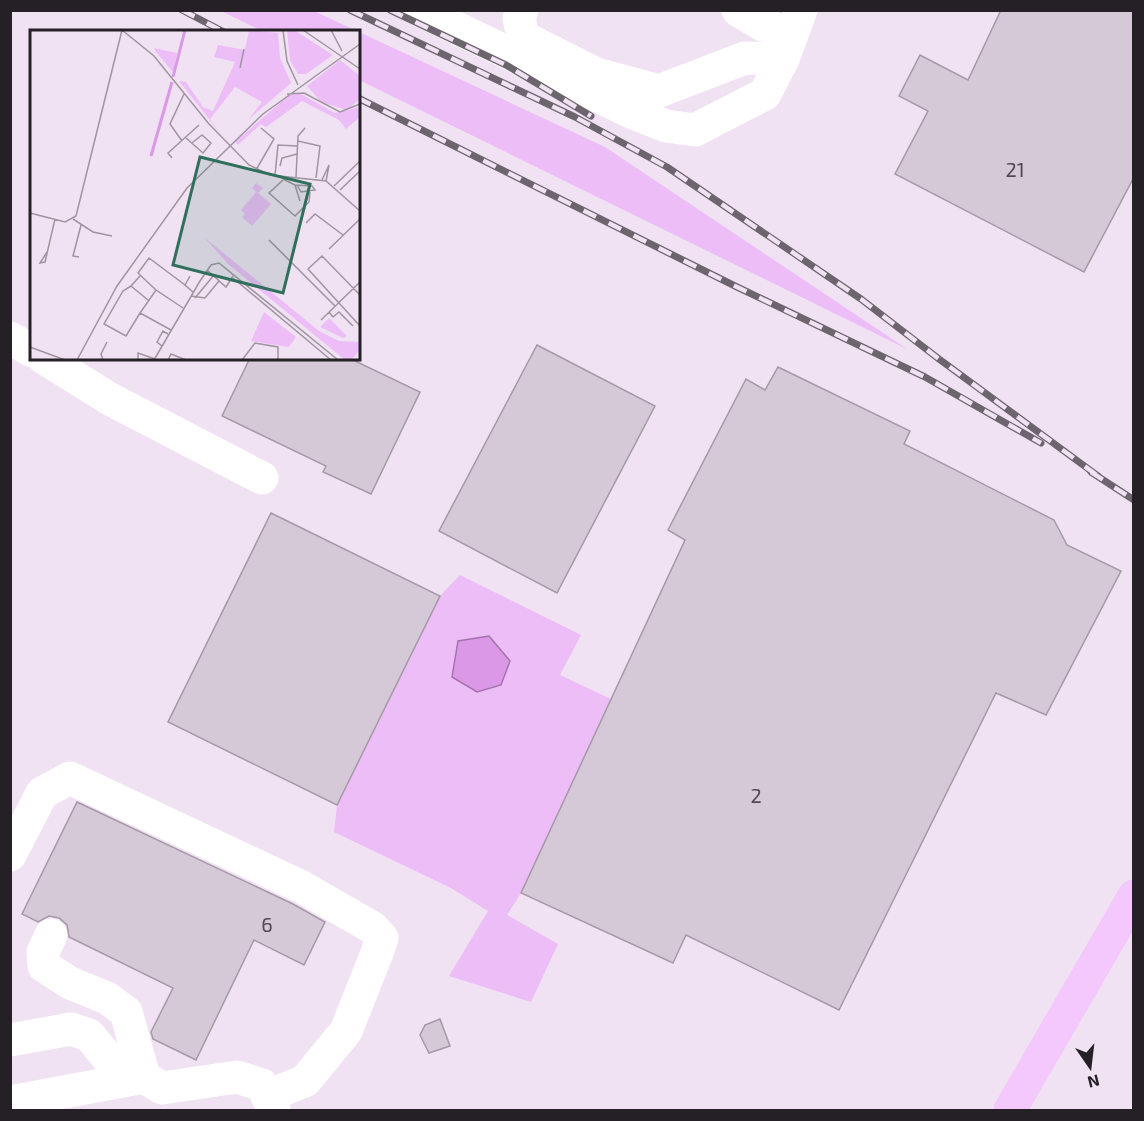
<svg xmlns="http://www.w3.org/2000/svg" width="1144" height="1121" font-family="'Exo 2',sans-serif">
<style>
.green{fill:#edbdf7}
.water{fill:#da98e7;stroke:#a474ad;stroke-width:1.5}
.building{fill:#d5c8d7;stroke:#a598a7;stroke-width:1.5}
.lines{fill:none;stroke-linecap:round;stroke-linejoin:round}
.minor{stroke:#fff;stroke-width:33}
.major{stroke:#f4c7fd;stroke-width:33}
.rail-casing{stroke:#6d656e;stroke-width:7}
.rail{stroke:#f0e2f2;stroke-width:4.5;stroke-dasharray:14;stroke-linecap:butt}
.labels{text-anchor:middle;stroke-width:6;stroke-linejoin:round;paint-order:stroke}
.number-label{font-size:20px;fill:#514a52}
.inset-river{fill:none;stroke:#da98e7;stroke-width:3}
.inset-road{fill:none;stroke:#9f94a0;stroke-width:1.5}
.view{fill:#306f5c;fill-opacity:0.15;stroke:#306f5c;stroke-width:3}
.inset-edge{fill:none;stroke:#252026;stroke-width:3}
</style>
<rect width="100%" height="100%" fill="#f0e2f2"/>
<!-- green -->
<g class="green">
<polygon points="221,11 314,11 605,147 907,349 359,80 358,32 262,31"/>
<polygon points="460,575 581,635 560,675 611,699 521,893 507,915 558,944 531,1002 449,976 488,911 451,888 334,832 337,805 440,596"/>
</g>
<!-- water -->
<polygon class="water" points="489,636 510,661 501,685 477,692 452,677 458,641"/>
<!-- building -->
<g class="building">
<polygon points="1001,10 1134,10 1134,177 1084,272 895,174 928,111 899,96 920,55 968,80"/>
<polygon points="537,345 655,406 557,593 439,531"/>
<polygon points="250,358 349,358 420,392 371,494 323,472 326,466 222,416"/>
<polygon points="778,367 910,431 904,444 1054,520 1067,545 1121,571 1046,715 996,693 839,1010 686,935 673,963 521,893 685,540 668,530 746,379 765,390"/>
<polygon points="271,513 440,596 337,805 168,722"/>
<polygon points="77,802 293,904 325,922 304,965 254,940 196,1060 153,1039 151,1032 173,988 69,937 67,925 59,918 49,916 38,922 22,914"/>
<polygon points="440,1019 450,1046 429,1053 420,1035 425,1025"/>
</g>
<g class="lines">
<!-- minor -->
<g class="minor">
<polyline points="419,10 633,113 666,126 695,130 765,94 783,59 801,10"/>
<polyline points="522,10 519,18 523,37 596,74 659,91 745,58 783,59"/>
<polyline points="738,10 763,25 792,34"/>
<polyline points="10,338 32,351"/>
<polyline points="44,358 110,399 262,478"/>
<polyline points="10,855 42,793 70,778 302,887 373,928 382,938 377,953 346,1031 305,1081 267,1096"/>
<polyline points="51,935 43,952 44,966 70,983 107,998 126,1012 144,1077 162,1088 237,1077 262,1085 274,1110"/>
<polyline points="10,1040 71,1029 89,1035 126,1080"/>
<polyline points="10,1102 144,1077"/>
</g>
<!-- major -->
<polyline class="major" points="1010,1110 1134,896"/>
<defs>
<g id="rail">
<polyline points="182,10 224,32"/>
<polyline points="350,10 575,117 667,167 861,299 939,359 1098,476"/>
<polyline points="390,10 506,65 591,116"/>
<polyline points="358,98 737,287 925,377 1041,443"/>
<polyline points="1091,472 1134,500"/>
</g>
</defs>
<!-- rail casing -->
<use href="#rail" class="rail-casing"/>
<!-- rail -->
<use href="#rail" class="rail"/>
</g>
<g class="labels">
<!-- number labels -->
<g class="number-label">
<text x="1015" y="177">21</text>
<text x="756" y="803">2</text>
<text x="267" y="932">6</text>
</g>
</g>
<!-- overview -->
<g transform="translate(30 30)">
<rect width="330" height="330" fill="#f0e2f2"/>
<path d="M219,0L248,3L250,28L261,53L218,90L232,72L205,57L180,89L190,103L149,51L156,52L173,77L183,81L205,32L184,27L188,15L215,20ZM257,0H264L303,25L276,44H268L260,30ZM124,18L147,23L143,42L126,22ZM310,30L330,46V69L317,80L291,72L277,56ZM269,63L305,83L330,77V87L316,99L309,90L272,71L236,97L231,94L208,115L205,112L259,65ZM226,153L233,158L228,163L241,174L222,196L212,187L215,184L211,180L226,162L222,158ZM174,207L289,301L309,311L330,312V320L321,330H315L198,234ZM234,282L266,307L259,317L221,311ZM299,288L317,306L313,308L290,297Z" fill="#edbdf7"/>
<path class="inset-river" d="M143,47L155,0M121,126L142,52"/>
<path class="inset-road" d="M92,0L124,26L179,94L219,135L240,145L296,151L330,181M253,0L257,31L268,55M273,0L330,39M301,0L312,21M210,38L214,19M257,64L274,63L310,82L330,74M156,108L173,123L181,113L172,105L162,113M152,111L140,94L154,64M268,111L290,116L286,148M142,128L138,123L169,95M250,136L252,128L267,124M226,140L244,109L231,98M245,145L248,115L267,116M266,147L268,106L275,98M253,149L265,155L270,171M253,150L239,163L265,186L279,172L280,162M292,150L299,135L296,151M265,155L282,156L285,160L271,162L267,155M304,156L330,131M310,160L330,141M0,183L35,192L46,186L92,0M43,189L63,202L82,206M276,193L285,184L313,205M239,210L305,276M299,219L330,189M17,222L10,233L15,232L25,189M49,227L43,226L51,195M177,240L196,257L203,246M110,246L101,256L118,270M160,246L155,255L163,262M203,248L301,330M101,256L93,261L74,294L96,306L110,283M126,260L108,243L119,228L155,255M330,265L292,226L278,239L330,296M161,266L175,268L189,251M165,268L184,245M299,282L303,287L309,282L323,296M291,290L330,252M141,300L110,283L126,260L153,278M132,316L127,312L133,301L138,304M0,317L35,330M47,330L87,256L157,158L233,84L330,14M73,330L71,324L77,312M108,330V323L125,329M124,330L170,251L181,235L189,233L308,330M138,330L141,324L156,330M212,330L225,313L248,317V330"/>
<path class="view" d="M170,127L280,154L253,263L143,235Z"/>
<rect width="330" height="330" class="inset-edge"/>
</g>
<!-- border -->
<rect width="1144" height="1121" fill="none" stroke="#252026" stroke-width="24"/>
<!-- north arrow -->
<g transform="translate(1090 1067) rotate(166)" stroke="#f0e2f2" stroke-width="4.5" paint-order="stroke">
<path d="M0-4.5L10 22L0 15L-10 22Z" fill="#252026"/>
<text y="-9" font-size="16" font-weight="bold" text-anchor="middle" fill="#252026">N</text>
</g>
</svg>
